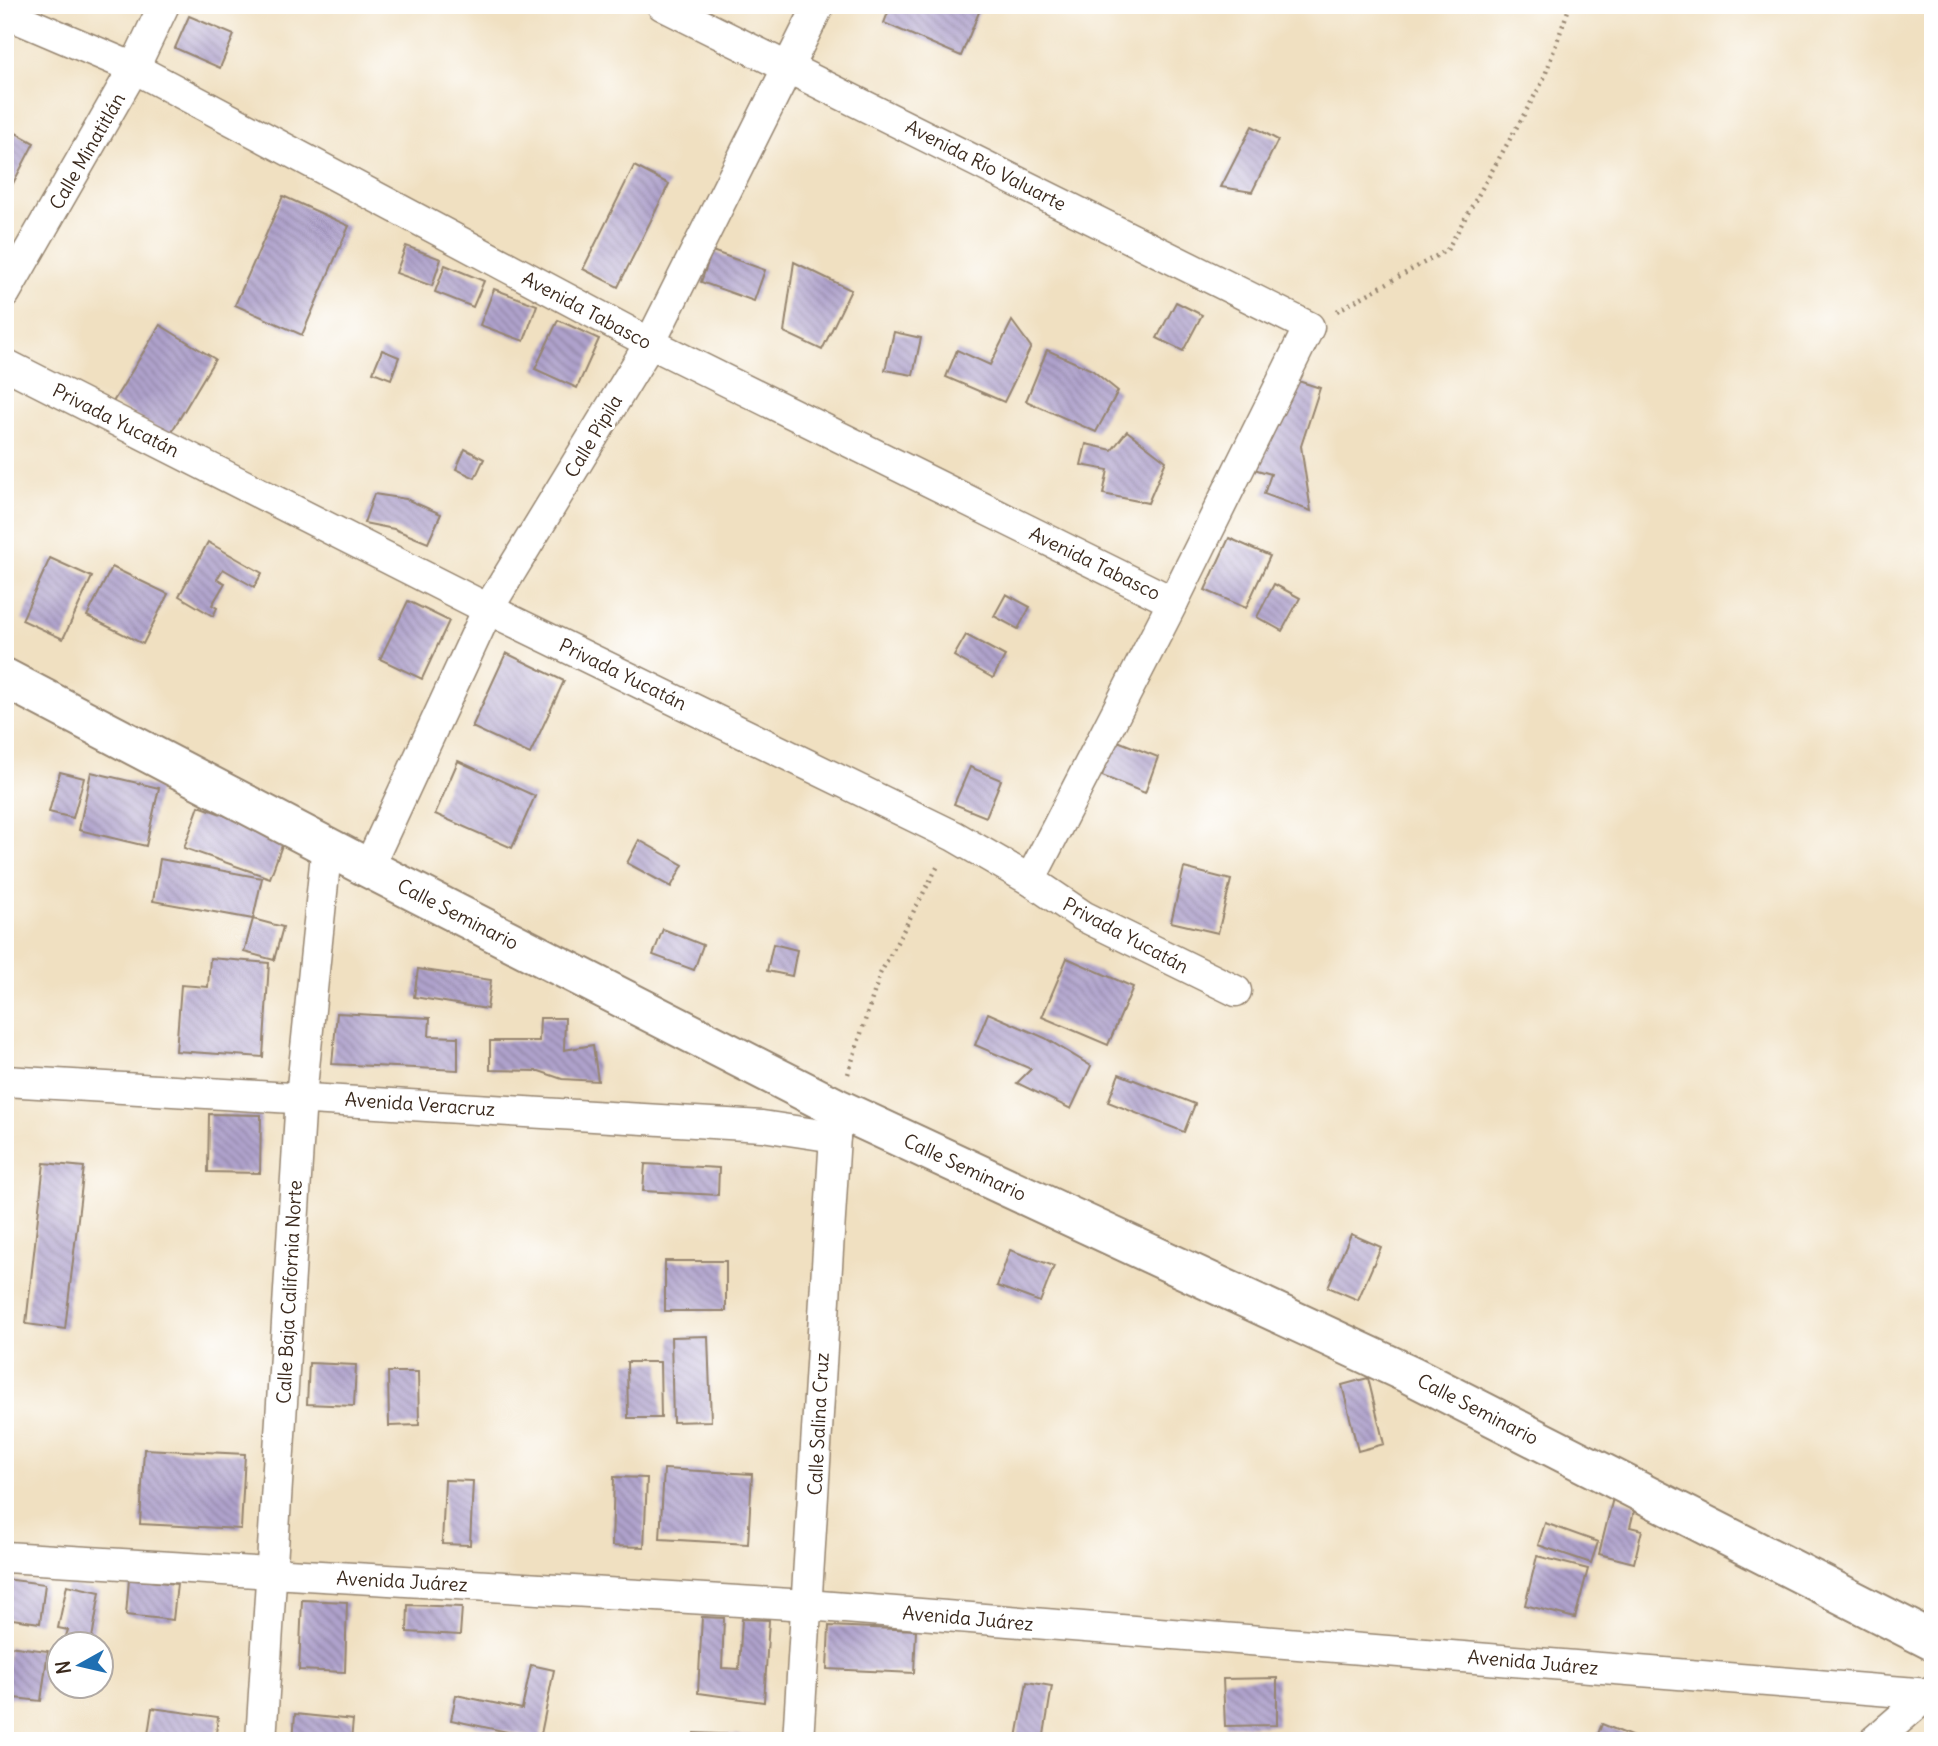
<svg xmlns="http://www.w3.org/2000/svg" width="1938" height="1746" font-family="Delius,sans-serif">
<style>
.building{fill:url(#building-back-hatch)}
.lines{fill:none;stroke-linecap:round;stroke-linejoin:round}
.street-casing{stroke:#968570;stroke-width:33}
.secondary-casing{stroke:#968570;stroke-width:42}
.path{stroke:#968570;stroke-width:4.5;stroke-dasharray:2 5;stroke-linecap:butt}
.street{stroke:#fff;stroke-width:30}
.secondary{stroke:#fff;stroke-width:38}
.labels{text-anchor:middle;stroke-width:6;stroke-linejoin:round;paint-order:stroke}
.street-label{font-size:19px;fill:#3b2a1e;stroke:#fff}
</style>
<defs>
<pattern id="building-back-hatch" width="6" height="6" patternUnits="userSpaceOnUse" patternTransform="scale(1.75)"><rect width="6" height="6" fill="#afa2cc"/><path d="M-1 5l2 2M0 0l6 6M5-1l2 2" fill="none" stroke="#9084a5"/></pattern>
</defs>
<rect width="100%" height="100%" fill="#fff"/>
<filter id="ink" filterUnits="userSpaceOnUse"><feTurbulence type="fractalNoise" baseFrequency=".0143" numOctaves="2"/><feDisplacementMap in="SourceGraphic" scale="14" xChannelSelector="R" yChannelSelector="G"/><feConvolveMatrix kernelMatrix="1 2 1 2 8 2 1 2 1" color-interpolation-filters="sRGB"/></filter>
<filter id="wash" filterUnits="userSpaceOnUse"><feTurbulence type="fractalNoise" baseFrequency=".00686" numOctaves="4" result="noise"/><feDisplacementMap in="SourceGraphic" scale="28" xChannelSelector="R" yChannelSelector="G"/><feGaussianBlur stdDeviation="1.57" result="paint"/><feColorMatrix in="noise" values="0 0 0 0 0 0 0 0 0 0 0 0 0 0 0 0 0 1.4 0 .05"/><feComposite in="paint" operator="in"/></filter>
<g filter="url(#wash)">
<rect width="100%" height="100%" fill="#f0e0c1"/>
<g id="blocks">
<!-- building -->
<g class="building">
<polygon points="891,5 982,5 961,56 884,23"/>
<polygon points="189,16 234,35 220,68 175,48"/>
<polygon points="1252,126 1278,140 1252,192 1221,187"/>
<polygon points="5,127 34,143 7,195 5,194"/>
<polygon points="634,166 669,184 618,287 583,269"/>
<polygon points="283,196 349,226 302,335 235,305"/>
<polygon points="406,246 441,259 432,286 396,273"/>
<polygon points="712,251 765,270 754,301 701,282"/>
<polygon points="794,262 851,290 822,350 784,332"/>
<polygon points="445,265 484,281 473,307 435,292"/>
<polygon points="494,289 537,305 524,341 480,325"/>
<polygon points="1176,302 1202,315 1183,351 1157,338"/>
<polygon points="558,320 599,339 577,388 535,369"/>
<polygon points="1012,321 1031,347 1004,402 946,377 957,350 990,365"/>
<polygon points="160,325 215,359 169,436 113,402"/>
<polygon points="894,332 921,338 913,375 885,370"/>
<polygon points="382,350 399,357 391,379 373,372"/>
<polygon points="1047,350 1092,370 1118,391 1096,432 1026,401"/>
<polygon points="1289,378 1320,388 1301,446 1311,511 1264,494 1271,474 1254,469"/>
<polygon points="1127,431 1166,461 1148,503 1103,494 1108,470 1081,465 1086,444 1112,450"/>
<polygon points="465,449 484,459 475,478 456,469"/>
<polygon points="374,494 406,499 441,514 428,543 394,529 364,523"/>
<polygon points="1229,538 1270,556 1246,608 1205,590"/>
<polygon points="208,542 262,573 254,587 223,569 217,579 225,583 212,605 217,608 213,616 179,596"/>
<polygon points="50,558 92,577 63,639 22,620"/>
<polygon points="112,567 168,594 143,644 87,616"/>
<polygon points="1274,584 1300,598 1282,631 1257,617"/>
<polygon points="1006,594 1030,607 1018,629 994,616"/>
<polygon points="408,601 449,621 422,679 380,659"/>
<polygon points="966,635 1005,656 993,678 954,656"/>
<polygon points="506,653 564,681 530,754 472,727"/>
<polygon points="1115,740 1158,757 1145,793 1102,776"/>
<polygon points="458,761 535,796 512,848 435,814"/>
<polygon points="970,767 1001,780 986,817 954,804"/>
<polygon points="60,772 84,778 73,818 49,812"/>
<polygon points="91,772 159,788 146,846 79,830"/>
<polygon points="199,806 285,837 270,878 184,848"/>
<polygon points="639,840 683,865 671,887 627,863"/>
<polygon points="160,859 262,878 253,919 153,901"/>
<polygon points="1184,868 1231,880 1218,933 1171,922"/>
<polygon points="253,919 283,927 274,960 244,952"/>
<polygon points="663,929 703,945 694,970 653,955"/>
<polygon points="773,944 797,950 792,976 767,971"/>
<polygon points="210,958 269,963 263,1057 176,1051 181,985 208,987"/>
<polygon points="1067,958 1133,987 1108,1045 1042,1017"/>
<polygon points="418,969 491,980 487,1009 414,997"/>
<polygon points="337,1013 430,1018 429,1036 458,1037 458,1070 332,1064"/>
<polygon points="988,1013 1045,1038 1091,1066 1071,1109 1017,1083 1031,1069 975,1045"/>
<polygon points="540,1018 565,1018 564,1050 593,1045 598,1081 562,1079 539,1071 490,1070 490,1041 539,1041"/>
<polygon points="1119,1074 1195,1104 1184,1132 1108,1102"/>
<polygon points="209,1114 261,1115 260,1173 208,1172"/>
<polygon points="44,1163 84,1167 65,1329 26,1324"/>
<polygon points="645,1164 719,1168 718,1195 643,1191"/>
<polygon points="1351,1234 1381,1247 1358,1300 1328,1287"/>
<polygon points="1010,1250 1054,1266 1040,1302 997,1286"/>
<rect x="665" y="1261" width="61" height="50"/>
<polygon points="708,1336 711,1421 673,1422 671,1337"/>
<polygon points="627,1362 660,1362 661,1418 628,1418"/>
<polygon points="309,1363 356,1365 354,1406 307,1404"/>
<polygon points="388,1372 418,1372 419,1425 389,1426"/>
<polygon points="1368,1378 1384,1444 1358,1451 1342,1385"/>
<polygon points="144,1449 245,1454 241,1529 140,1524"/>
<polygon points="664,1469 752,1474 748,1544 660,1539"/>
<polygon points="614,1477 647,1478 644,1547 612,1546"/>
<polygon points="445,1480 473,1481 470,1545 442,1544"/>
<polygon points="1613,1498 1636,1504 1630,1527 1642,1530 1634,1563 1599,1554"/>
<polygon points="1545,1523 1598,1542 1591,1563 1538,1545"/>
<polygon points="1537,1556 1588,1569 1575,1618 1525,1605"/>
<polygon points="5,1579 45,1584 40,1623 5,1618"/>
<polygon points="129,1579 177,1584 173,1620 126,1615"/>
<polygon points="67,1585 100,1592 91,1644 65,1639 68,1630 58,1628"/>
<polygon points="302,1600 347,1602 345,1672 299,1670"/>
<polygon points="408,1605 462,1607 460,1635 407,1632"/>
<polygon points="702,1617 724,1618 722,1668 739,1669 742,1619 769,1620 764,1702 698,1693"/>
<polygon points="829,1626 916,1630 914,1673 827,1669"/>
<polygon points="8,1646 48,1651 41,1701 5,1697"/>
<polygon points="531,1665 554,1670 540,1739 451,1720 456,1695 522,1709"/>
<polygon points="1277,1678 1277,1725 1225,1726 1223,1679"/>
<polygon points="1027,1682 1052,1686 1043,1741 1017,1738"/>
<polygon points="152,1708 218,1717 215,1741 147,1741"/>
<polygon points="295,1714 353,1720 351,1741 293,1741"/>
<polygon points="1602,1724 1643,1741 1595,1741"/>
<polygon points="694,1733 763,1736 763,1741 694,1741"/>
</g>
</g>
</g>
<g filter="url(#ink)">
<use href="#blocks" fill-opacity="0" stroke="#968570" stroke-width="2"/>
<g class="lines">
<defs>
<g id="street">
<polyline points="662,5 1309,327 1173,602 1030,880"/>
<polyline points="5,13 134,68 650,343 1173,602"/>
<polyline points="5,293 134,68 164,5"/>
<polyline points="5,364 488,609 954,836 1030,880 1083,916 1236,991"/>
<polyline points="368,868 488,609 650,343 819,5"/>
<polyline points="5,1081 762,1126 835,1137"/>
<polyline points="5,1557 807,1605 1929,1694"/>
<polyline points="261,1741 301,1097 327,844"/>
<polyline points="798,1741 836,1119"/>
<polyline points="1874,1741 1933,1690"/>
</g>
<polyline id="secondary" points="5,678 368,868 837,1108 1411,1375 1933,1641"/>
</defs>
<!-- street casing -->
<use href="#street" class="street-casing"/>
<!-- secondary casing -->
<use href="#secondary" class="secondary-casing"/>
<!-- path -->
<g class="path">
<polyline points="1337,311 1447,250 1543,81 1570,5"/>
<polyline points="848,1074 880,974 939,864"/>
</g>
<!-- street -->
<use href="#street" class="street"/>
<!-- secondary -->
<use href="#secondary" class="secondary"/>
</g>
</g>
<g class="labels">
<!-- street labels -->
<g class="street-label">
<text transform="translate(87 151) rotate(-60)" y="7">Calle Minatitlán</text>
<text transform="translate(986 165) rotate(27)" y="7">Avenida Río Valuarte</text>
<text transform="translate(587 310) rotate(28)" y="7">Avenida Tabasco</text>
<text transform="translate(116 420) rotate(27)" y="7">Privada Yucatán</text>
<text transform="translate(593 436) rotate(-59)" y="7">Calle Pípila</text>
<text transform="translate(1095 563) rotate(26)" y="7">Avenida Tabasco</text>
<text transform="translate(623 674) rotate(26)" y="7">Privada Yucatán</text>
<text transform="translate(458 914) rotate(27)" y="7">Calle Seminario</text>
<text transform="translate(1126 935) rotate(28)" y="7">Privada Yucatán</text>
<text transform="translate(420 1104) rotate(4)" y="7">Avenida Veracruz</text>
<text transform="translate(965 1167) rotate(25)" y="7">Calle Seminario</text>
<text transform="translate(289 1292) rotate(-87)" y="7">Calle Baja California Norte</text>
<text transform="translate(1478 1409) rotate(27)" y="7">Calle Seminario</text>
<text transform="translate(818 1424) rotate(-87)" y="7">Calle Salina Cruz</text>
<text transform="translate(402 1581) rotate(3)" y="7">Avenida Juárez</text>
<text transform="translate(968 1618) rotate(5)" y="7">Avenida Juárez</text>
<text transform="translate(1533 1662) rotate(5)" y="7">Avenida Juárez</text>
</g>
</g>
<!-- margin -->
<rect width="1938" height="1746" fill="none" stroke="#fff" stroke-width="28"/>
<!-- north arrow -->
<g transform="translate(80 1665) rotate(262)"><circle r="33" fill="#ffffff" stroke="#b1aaa5" stroke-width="2"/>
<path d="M0-5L12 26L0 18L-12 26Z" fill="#1f6fb2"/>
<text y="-10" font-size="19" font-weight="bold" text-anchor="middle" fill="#3b2a1e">N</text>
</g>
</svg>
